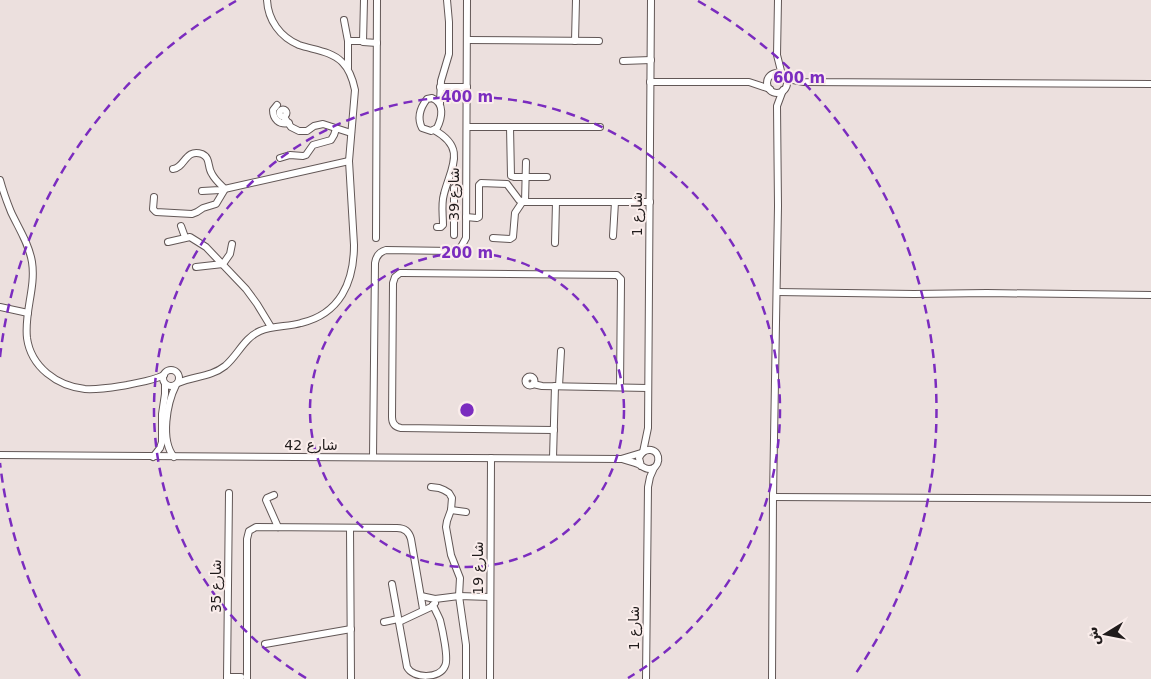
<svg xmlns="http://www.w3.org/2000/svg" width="1151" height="679" font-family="'DejaVu Sans','Noto Naskh Arabic',sans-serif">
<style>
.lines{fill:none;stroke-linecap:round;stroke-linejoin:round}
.minor-casing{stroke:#625756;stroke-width:8}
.minor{stroke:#fff;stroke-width:6}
.ring{fill:none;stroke:#7b2cbf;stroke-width:2.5;stroke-dasharray:9 6}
.labels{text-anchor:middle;stroke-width:4;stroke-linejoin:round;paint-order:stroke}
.street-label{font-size:14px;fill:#211c1c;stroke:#faedeb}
.centre{fill:#7b2cbf;stroke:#faedeb;stroke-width:2.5}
.ring-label{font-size:15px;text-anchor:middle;font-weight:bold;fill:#7b2cbf;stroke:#faedeb;stroke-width:4;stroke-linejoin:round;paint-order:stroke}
</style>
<rect width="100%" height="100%" fill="#ece0de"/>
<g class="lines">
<defs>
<g id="minor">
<polyline points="364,0 363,42 377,43"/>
<polyline points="778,0 777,55 782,75"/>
<polyline points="344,20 348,41 348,68"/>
<polyline points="467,40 599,41"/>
<polyline points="348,41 363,41"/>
<polyline points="575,41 576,0"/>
<polyline points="623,61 651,60"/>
<circle cx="777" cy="83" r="10"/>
<polyline points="783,75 793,80 804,82 1151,84"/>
<polyline points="650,82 749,82 770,89"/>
<polyline points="440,87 467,87"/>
<path d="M432,98C445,103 442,118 437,128L431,131L422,128C417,118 420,108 427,99Z"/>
<polyline points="440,103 441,81 449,54 449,22 447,0"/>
<path d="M277,105L273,110C273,119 279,125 289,123"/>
<circle cx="283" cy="113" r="3.5"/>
<polyline points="284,117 291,127 299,131 307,131 314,126 323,124 351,133"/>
<polyline points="467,127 600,127"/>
<polyline points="510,127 511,176 514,177 547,177"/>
<path d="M434,130C467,148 451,167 444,194C441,204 443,215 443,225L441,227H437"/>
<polyline points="280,158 290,155 303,156 306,155 313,145 331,140 334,135 336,129"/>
<path d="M0,180C3,191 7,202 11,212C19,229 29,244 32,262C36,288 24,312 27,338C31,367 57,386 85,389C99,390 114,387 127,385C140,382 152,381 164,375"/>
<polyline points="202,191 220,190 349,161"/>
<path d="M154,197L153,209L156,212L192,214L197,212L203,208L216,204L225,189C220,184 215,180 212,174C207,167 211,158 202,154C185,148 185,168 173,169"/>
<polyline points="525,202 526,162"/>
<polyline points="466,217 477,218 479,217 479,185 481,183 507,184 519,200 525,202 650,202"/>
<polyline points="181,226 185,237"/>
<polyline points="454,235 454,188"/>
<polyline points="613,236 615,202"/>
<polyline points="376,238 377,0"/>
<polyline points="493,238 510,239 513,237 515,213 523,201"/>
<polyline points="168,242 190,237 206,247 246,289 257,304 271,327"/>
<polyline points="555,243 556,202"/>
<polyline points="196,267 223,264 230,254 232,244"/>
<polyline points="777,292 914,294 987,293 1151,295"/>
<polyline points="0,307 28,313"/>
<circle cx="171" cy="378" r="8"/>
<circle cx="530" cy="381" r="4.5"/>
<path d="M178,383C194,376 211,377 225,366C238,355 244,338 260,331C273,325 288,327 301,323C340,314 354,282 354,245L349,161L355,90C353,80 350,70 342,62C331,51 314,50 299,45C280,37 268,20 267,0"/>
<polyline points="533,384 542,386 648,388"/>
<polyline points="559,386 561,351"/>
<path d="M554,430L401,428C395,427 392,423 392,417L393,283L395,277L400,273H403L617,275L621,279V282L620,387"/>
<polyline points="643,452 648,428 651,0"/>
<polyline points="0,455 621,459 641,453"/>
<polyline points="153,457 160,448 162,442 162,414 165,394 165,384"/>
<path d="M174,457C160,440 167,403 176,385"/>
<path d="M373,457L375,263C376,256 379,252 386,250L452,251L461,247L466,238L467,0"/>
<polyline points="553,458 555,386"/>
<path d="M622,459C628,461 633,462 638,464C642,466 645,469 649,469C660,469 662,452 651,450C644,449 641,453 639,458L641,466"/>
<polyline points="431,487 439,488 444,490 449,493 452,498 451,510 447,521 446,527 451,555 460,578 459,596 466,645 466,679"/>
<polyline points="274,495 267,498 266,500 278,527"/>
<polyline points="773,497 1151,499"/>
<polyline points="451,510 466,512"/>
<polyline points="350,528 351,679"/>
<path d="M392,584L407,667C413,679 440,679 445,666C449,659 442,628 440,620C438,615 435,610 433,605"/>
<polyline points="421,596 435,599 459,596 490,597"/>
<polyline points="384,622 398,619"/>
<polyline points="399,622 431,607 435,603"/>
<polyline points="265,644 351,629"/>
<polyline points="227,677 241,677"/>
<polyline points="227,679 229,493"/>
<path d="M247,679V539L249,531L256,527L397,528C404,528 409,531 411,539L423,609"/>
<polyline points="490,679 491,458"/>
<polyline points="646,679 648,487 650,477 654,468"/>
<polyline points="772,679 773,497 778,206 777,106 783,90"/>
</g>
</defs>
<!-- minor casing -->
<use href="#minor" class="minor-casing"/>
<!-- minor -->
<use href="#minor" class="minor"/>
</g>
<!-- distance rings -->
<g class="ring">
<circle cx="467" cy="410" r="157"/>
<path d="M306 678A313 313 0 1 1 628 678"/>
<path d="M80 676A470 470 0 0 1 0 463M0 357A470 470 0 0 1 236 1M698 1A470 470 0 0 1 854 676"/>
</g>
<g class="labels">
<!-- street labels -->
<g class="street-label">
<text transform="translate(454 194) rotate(-90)" y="5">شارع 39</text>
<text transform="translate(637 214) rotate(-90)" y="5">شارع 1</text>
<text x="311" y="450">شارع 42</text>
<text transform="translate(478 568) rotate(-90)" y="5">شارع 19</text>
<text transform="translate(216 586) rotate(-90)" y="5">شارع 35</text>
<text transform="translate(634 628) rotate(-90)" y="5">شارع 1</text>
</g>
</g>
<circle cx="467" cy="410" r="8" class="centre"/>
<g class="ring-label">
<text x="799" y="83">600 m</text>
<text x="467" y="102">400 m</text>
<text x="467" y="258">200 m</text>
</g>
<!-- north arrow -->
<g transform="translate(1106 634) rotate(260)" stroke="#faedeb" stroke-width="4" paint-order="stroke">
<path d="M0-4L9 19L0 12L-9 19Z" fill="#211c1c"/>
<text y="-8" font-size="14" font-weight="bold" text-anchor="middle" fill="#211c1c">ش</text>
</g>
</svg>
